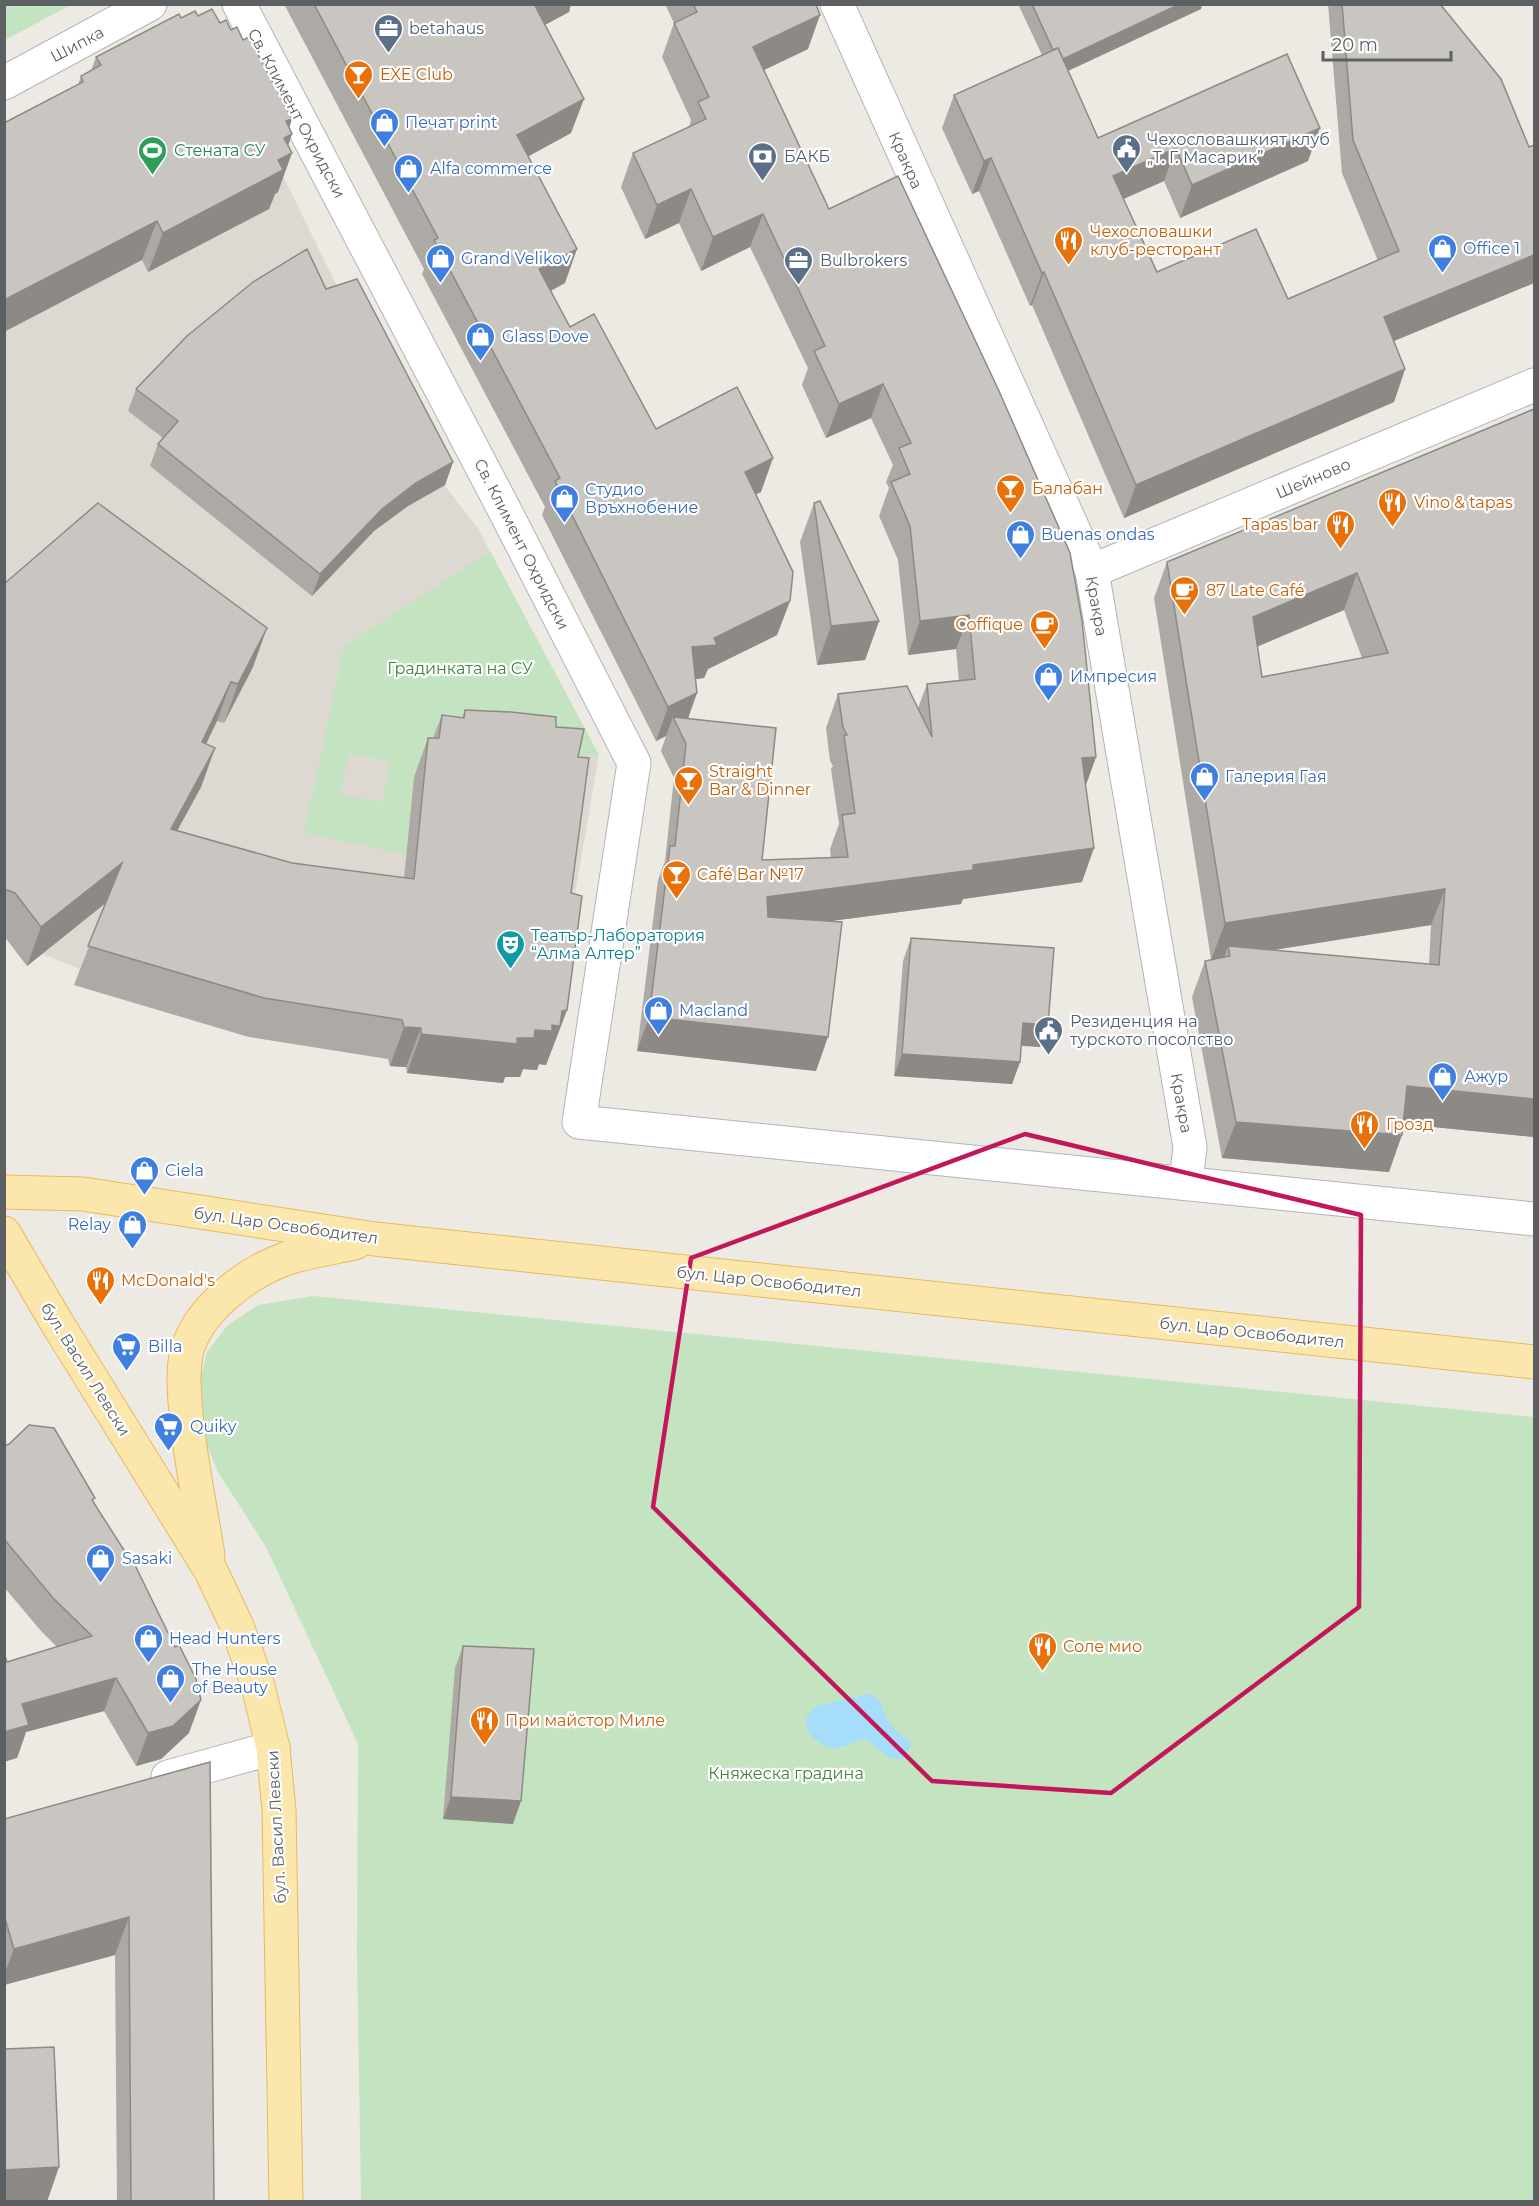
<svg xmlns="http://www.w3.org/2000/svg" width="1539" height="2206" font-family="Montserrat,sans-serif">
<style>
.education{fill:#ddd9d2}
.green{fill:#c4e4c1;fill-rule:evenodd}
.water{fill:#a6ddfa}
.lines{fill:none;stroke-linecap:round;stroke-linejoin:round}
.street-casing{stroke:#b1b4b8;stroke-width:35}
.secondary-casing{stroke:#b0b4b8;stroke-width:35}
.primary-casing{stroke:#eab860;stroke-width:35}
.street{stroke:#fff;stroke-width:33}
.secondary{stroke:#fff;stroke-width:33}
.primary{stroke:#fbe7ab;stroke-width:33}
.wall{fill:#ada9a5;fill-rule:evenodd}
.shaded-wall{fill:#8d8a86}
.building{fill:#c9c5c0;stroke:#8d8a86;stroke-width:1.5;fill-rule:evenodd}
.marked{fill:none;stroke:#c2185b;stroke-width:4.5;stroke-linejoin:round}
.labels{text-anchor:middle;stroke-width:4.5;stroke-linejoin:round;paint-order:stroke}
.service-label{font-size:16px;fill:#4e5e75;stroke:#fff;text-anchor:start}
.street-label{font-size:16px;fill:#5c6063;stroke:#fff}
.food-label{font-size:16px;fill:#c56008;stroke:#fff;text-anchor:start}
.shop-label{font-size:16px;fill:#366cbe;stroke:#fff;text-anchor:start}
.leisure-label{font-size:16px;fill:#27864d;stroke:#fff;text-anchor:start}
.park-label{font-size:16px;fill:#3d843a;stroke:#fff}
.culture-label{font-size:16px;fill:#0d838f;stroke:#fff;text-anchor:start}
</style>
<rect width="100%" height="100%" fill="#edeae4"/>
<!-- education -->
<polygon class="education" points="5,147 275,160 345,302 444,485 477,527 599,755 568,935 553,1049 548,1050 546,1065 538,1064 537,1070 521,1069 520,1077 503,1077 503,1083 407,1073 406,1067 390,1066 388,1059 249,1037 74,985 80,969 42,954 27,966 5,936"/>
<!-- green -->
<g class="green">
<polygon points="5,4 71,4 71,5 5,40"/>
<path d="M490,551L599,755L541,756L414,778L406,855L304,833L344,646ZM348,754L390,761L382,802L341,795Z"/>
<polygon points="313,1296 1534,1417 1534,2201 361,2201 357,1953 358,1744 266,1547 218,1472 197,1421 197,1391 207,1352 227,1326 258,1305"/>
</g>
<!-- water -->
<path class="water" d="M870,1694C885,1701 882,1715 892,1726C897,1732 905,1737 911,1743C903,1776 881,1751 866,1739C854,1740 853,1744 842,1747C828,1752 816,1741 807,1731L806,1718L816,1706Z"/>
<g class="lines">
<defs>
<g id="street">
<polyline points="239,4 505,511 634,763 579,1122 1534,1219"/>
<polyline points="837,4 1092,571 1190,1147 1186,1182"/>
<polyline points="1092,571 1534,385"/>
<polyline points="168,1777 273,1748"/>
</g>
<polyline id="secondary" points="4,83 150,4"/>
<g id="primary">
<polyline points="4,1192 83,1194 375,1239 1534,1362"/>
<polyline points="4,1233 57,1323 211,1571 237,1626 258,1686 273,1748 279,1810 286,2202"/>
<path d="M208,1555C201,1511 192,1468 187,1424C185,1402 182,1377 186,1355C195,1311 247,1272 288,1258C310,1251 333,1248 355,1243"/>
</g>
</defs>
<!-- street casing -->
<use href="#street" class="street-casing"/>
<!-- secondary casing -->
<use href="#secondary" class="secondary-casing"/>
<!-- primary casing -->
<use href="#primary" class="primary-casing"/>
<!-- street -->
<use href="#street" class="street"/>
<!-- secondary -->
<use href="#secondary" class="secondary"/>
<!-- primary -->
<use href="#primary" class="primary"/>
</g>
<!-- wall -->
<g class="wall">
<polygon points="284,4 571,4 569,12 544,25 571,133 529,156 565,283 551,291 570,327 656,429 761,492 756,494 790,601 777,635 708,669 704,678 696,679 688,719 762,860 831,858 830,849 839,824 831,769 833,766 830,761 826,728 838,694 918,708 927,684 959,681 956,649 908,655 898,560 879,516 889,488 886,482 893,465 871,418 826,438 802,385 808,368 750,247 701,271 679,223 645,239 621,187 633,153 689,127 691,120 662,57 674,23 665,4 816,4 808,49 764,70 829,209 1096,757 1086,785 1082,882 963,899 961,904 831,921 816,1071 637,1051 658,880 665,861 674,778 661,751 666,736 656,741 542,515 545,507 422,274 424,269"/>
<polygon points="1018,4 1202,4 1201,9 1068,70 1098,138 1308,161 1180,218 1164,181 1123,199 1157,272 1288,299 1378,261 1342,173 1328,4 1440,4 1529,147 1534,145 1534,283 1394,341 1405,369 1394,402 1124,518 1032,305 1030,306 979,191 972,194 942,128 954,95 1042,55"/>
<polygon points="198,16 220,23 292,134 288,146 278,192 275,194 269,209 148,272 142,260 78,85 81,76 91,71 96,57 181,18"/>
<polygon points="326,289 453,462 445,485 408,506 374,531 312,596 150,466 158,444 163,438 128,411 136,389"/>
<path d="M1534,409V1137L1403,1124L1389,1172L1222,1158L1192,997L1205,961L1211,959L1154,598L1167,562ZM1344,610L1362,658L1262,677L1257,646ZM1431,925L1429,964L1274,950Z"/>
<polygon points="814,503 879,621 865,660 817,665 800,542"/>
<polygon points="4,584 253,667 224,723 217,721 206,744 215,748 201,787 177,830 292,863 404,878 414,777 428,738 433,738 442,715 462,718 465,710 556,727 578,757 571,893 567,1010 546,1065 539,1064 537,1070 523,1069 520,1077 505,1077 503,1083 407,1073 406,1067 390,1066 388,1059 249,1037 74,985 106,903 27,966 4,936"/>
<polygon points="911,938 1048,1025 1040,1047 1021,1046 1020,1062 1012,1084 894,1076 903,961"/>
<polygon points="4,1446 94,1502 189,1733 161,1759 136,1766 104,1711 26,1732 17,1758 7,1662 57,1647 41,1631 4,1587"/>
<polygon points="463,1646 513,1824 443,1819 455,1668"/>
<polygon points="210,1762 214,2202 117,2202 115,1955 4,1985 4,1819"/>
</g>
<!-- shaded-wall -->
<g class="shaded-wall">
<polygon points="533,4 571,4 569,12 521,38"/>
<polygon points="1180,4 1202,4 1201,9 1053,78 1059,61"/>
<polygon points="820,15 808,49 741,81 753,47"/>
<polygon points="584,99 571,133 505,169 517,135"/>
<polygon points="292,119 286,138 292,134 284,157 292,153 278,192 275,194 269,209 148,272 163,233 286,121"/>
<polygon points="1320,128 1308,161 1180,218 1192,185"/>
<polygon points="1176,148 1164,181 1101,209 1113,176"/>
<polygon points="991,158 979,191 972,194 984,161"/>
<polygon points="691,189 679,223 645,239 657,205"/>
<polygon points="763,214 750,247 701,271 713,237"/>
<polygon points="157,221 142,260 4,332 4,300"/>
<polygon points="577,249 565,283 527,303 539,269"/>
<polygon points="1534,255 1534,283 1372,350 1384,317"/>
<polygon points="1044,272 1032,305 1030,306 1042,273"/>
<polygon points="1405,369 1394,402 1124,518 1136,485"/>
<polygon points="883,384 871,418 826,438 839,404"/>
<polygon points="773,458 761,492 733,506 745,472"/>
<polygon points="453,462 445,485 408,506 374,531 312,596 320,574 382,509 416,483"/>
<polygon points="1357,573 1344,610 1240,654 1253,617"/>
<polygon points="790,601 777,635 708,669 704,678 680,681 692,647 714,638"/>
<polygon points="969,615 956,649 908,655 920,621"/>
<polygon points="879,621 865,660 817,665 831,626"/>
<polygon points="267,628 253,667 224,723 238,684"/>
<polygon points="231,682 217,721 188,781 202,742"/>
<polygon points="697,693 685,727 673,717 666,736 656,741 668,707"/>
<polygon points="215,748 201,787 157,868 171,829"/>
<polygon points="1096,757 1084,790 1082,758"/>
<polygon points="1094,848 1082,882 963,899 961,904 755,931 767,897 973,865"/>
<polygon points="122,863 108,901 27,966 41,927"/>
<polygon points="1445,889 1431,925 1229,957 1228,946 1224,958 1211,960 1225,923"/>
<polygon points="567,1010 546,1065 539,1064 537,1070 523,1069 520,1077 505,1077 503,1083 407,1073 421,1034 535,1030 552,1025 562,1011"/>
<polygon points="649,1017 828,1037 816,1071 637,1051"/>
<polygon points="1023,1023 1048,1025 1040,1047 1015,1045"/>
<polygon points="404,1027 421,1028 406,1067 390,1066"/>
<polygon points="902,1054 1020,1062 1012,1084 894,1076"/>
<polygon points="1407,1086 1534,1099 1534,1137 1393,1123"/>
<polygon points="1236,1122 1402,1135 1389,1172 1222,1158"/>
<polygon points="116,1678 104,1711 26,1732 17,1758 4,1762 4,1732 22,1704"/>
<polygon points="201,1700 189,1733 161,1759 136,1766 148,1733"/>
<polygon points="451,1797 521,1801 513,1824 443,1819"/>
<polygon points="129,1917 115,1955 4,1985 4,1975 14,1949"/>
<polygon points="59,2167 47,2202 4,2202 4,2170"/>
</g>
<!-- building -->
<g class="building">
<polygon points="314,4 534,4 584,99 517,135 577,249 539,269 570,327 594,314 656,429 737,387 773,458 745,472 793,572 790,601 714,638 717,645 692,647 697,693 668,707 555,481 560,478 434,240 438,238"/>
<polygon points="693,4 816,4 820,15 753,47 829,209 898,176 999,391 1070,553 1082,620 1096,757 1082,758 1094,848 973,865 973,870 767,897 768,917 842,922 828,1037 649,1017 670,846 675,846 686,744 673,717 776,728 762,860 848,857 842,815 855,813 844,735 847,735 843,727 838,694 907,686 932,737 927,684 975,679 969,615 920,621 910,526 891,482 910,474 899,448 911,443 883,384 839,404 814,351 825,346 763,214 713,237 691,189 657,205 633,153 706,119 698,102 709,97 674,23 697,12"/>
<polygon points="1032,4 1180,4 1063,59 1058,48 1053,50"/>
<polygon points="1342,4 1440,4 1501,79 1529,147 1534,145 1534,255 1384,317 1405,369 1136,485 1044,272 1042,273 991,158 984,161 954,95 1058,48 1098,138 1287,54 1320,128 1192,185 1176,148 1113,176 1157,272 1256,229 1288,299 1399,251 1353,140"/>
<polygon points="212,9 220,23 226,20 231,30 237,27 243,40 249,37 292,119 286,121 292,134 284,138 292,153 278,160 283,170 163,233 157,221 4,300 4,123 83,82 81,76 101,65 96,57 179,14 181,18 195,11 198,16"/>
<polygon points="307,249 326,289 357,279 453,462 416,483 382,509 320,574 158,444 178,421 136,389 187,336 253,282"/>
<path d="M1534,409V1099L1407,1086L1402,1135L1236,1122L1205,961L1230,956L1228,946L1439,965L1445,889L1225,923L1167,562ZM1357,573L1388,653L1262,677L1253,617Z"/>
<polygon points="820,501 879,621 831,626 814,503"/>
<polygon points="98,503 267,628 238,684 231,682 202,742 215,748 171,829 292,863 414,879 428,738 439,738 442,715 464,718 465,710 511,712 556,717 556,727 584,729 578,757 589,758 571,893 582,896 567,1010 562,1011 560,1026 552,1025 552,1031 535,1030 534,1038 517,1038 517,1044 421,1034 421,1028 404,1027 402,1020 264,998 88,946 122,863 41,927 15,893 4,889 4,584"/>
<polygon points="911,938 1054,948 1048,1025 1023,1023 1020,1062 902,1054"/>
<polygon points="29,1425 54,1428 95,1498 92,1500 129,1558 131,1557 175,1647 179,1645 196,1679 201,1700 173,1726 148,1733 116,1678 22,1704 29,1725 4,1732 4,1653 7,1662 92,1636 53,1598 4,1539 4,1446 9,1444"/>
<polygon points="463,1646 534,1649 521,1801 451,1797"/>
<polygon points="210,1762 214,2202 131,2202 129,1917 14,1949 4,1915 4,1819"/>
<polygon points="54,2047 59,2167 4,2170 4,2049"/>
</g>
<!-- marked area -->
<path class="marked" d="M1025,1134L1361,1215L1359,1607L1111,1793L932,1781L653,1507L691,1258Z"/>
<!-- icons -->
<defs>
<symbol id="office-pin" viewBox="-11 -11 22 30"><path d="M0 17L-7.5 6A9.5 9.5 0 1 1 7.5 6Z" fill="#5c6f8a" stroke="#fff"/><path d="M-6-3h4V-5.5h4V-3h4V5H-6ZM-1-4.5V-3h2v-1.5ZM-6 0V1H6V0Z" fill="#fff"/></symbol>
<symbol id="bar-pin" viewBox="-11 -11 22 30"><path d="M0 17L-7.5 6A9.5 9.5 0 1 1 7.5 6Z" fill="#e8710a" stroke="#fff"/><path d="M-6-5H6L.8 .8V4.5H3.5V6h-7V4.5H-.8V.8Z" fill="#fff"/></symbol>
<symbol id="shop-pin" viewBox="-11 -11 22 30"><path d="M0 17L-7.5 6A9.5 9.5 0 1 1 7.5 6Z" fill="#3f7fe0" stroke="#fff"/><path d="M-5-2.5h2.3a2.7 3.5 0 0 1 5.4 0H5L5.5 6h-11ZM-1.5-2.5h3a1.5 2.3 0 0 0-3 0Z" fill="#fff"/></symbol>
<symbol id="civic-pin" viewBox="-11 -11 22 30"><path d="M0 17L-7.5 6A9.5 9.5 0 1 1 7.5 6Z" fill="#5c6f8a" stroke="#fff"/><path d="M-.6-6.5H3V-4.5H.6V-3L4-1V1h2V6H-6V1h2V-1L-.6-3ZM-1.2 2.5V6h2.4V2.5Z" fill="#fff"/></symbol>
<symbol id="stadium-pin" viewBox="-11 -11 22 30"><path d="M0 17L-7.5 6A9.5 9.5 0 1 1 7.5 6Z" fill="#2e9e5b" stroke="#fff"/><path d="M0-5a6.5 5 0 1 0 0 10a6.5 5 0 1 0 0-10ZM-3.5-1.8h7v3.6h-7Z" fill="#fff"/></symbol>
<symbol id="bank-pin" viewBox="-11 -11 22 30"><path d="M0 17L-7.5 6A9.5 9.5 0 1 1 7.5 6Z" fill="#5c6f8a" stroke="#fff"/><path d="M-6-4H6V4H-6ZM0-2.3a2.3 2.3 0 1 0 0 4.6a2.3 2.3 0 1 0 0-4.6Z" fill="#fff"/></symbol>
<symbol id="restaurant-pin" viewBox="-11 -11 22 30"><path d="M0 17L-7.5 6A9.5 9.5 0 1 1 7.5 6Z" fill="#e8710a" stroke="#fff"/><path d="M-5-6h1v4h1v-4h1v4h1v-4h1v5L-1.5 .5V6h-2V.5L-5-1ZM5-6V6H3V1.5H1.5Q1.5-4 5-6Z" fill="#fff"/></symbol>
<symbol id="cafe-pin" viewBox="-11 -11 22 30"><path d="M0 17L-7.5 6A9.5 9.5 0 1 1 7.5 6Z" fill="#e8710a" stroke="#fff"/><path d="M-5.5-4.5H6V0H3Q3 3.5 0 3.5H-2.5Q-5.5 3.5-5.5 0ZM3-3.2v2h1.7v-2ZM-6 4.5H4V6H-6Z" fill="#fff"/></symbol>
<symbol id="theatre-pin" viewBox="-11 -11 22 30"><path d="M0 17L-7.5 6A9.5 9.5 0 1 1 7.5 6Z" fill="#0f9aa8" stroke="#fff"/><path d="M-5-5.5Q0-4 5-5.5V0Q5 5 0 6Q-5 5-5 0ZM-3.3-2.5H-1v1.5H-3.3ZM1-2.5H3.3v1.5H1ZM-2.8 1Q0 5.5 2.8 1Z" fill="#fff"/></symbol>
<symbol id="supermarket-pin" viewBox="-11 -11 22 30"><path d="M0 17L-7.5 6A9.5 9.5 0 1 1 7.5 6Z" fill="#3f7fe0" stroke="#fff"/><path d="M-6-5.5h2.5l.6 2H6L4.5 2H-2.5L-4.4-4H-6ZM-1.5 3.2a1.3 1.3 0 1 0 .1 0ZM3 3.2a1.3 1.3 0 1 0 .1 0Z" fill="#fff"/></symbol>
</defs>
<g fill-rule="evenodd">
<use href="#office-pin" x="372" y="12" width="33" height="45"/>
<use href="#bar-pin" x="342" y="58" width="33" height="45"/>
<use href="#shop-pin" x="368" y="106" width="33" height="45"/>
<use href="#civic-pin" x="1110" y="132" width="33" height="45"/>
<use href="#stadium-pin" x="136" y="134" width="33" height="45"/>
<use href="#bank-pin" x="746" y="140" width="33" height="45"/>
<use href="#shop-pin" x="392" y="152" width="33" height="45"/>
<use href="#restaurant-pin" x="1052" y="224" width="33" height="45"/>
<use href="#shop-pin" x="1426" y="232" width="33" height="45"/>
<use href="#shop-pin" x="424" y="242" width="33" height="45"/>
<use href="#office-pin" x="782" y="244" width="33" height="45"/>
<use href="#shop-pin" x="464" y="320" width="33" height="45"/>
<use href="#bar-pin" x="994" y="472" width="33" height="45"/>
<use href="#shop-pin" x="548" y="482" width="33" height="45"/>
<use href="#restaurant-pin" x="1376" y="486" width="33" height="45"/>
<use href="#restaurant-pin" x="1324" y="508" width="33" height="45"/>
<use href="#shop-pin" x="1004" y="518" width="33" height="45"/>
<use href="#cafe-pin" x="1168" y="574" width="33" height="45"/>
<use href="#cafe-pin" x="1028" y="608" width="33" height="45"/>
<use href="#shop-pin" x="1032" y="660" width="33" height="45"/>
<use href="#shop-pin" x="1188" y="760" width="33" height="45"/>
<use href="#bar-pin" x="672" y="764" width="33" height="45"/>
<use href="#bar-pin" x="660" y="858" width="33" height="45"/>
<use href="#theatre-pin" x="494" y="928" width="33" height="45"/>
<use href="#shop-pin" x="642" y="994" width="33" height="45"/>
<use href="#civic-pin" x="1032" y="1014" width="33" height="45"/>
<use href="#shop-pin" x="1426" y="1060" width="33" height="45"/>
<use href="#restaurant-pin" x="1348" y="1108" width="33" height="45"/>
<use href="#shop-pin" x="128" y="1154" width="33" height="45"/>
<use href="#shop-pin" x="116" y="1208" width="33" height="45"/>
<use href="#restaurant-pin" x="84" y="1264" width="33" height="45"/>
<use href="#supermarket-pin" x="110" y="1330" width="33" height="45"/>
<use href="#supermarket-pin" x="152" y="1410" width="33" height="45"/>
<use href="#shop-pin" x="84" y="1542" width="33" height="45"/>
<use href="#shop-pin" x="132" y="1622" width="33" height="45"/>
<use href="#restaurant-pin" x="1026" y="1630" width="33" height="45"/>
<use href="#shop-pin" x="154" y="1662" width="33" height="45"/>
<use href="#restaurant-pin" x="468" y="1704" width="33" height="45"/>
</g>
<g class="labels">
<!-- service labels -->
<g class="service-label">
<text x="409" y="34">betahaus</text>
<text x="1147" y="145">Чехословашкият клуб<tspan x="1147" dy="18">„Т. Г. Масарик”</tspan></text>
<text x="784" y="162">БАКБ</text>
<text x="820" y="266">Bulbrokers</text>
<text x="1070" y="1027">Резиденция на<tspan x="1070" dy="18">турското посолство</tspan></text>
</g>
<!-- street labels -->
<g class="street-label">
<text transform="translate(77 44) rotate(-28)" y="6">Шипка</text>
<text transform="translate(297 113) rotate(62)" y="6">Св. Климент Охридски</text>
<text transform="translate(906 160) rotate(66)" y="6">Кракра</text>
<text transform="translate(1313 478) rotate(-23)" y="6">Шейново</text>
<text transform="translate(522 544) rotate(63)" y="6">Св. Климент Охридски</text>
<text transform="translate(1097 606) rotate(80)" y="6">Кракра</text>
<text transform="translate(1182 1103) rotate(80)" y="6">Кракра</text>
<text transform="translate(286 1225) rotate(8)" y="6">бул. Цар Освободител</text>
<text transform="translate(769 1281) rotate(6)" y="6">бул. Цар Освободител</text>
<text transform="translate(1252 1332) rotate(6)" y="6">бул. Цар Освободител</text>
<text transform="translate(86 1369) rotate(58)" y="6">бул. Васил Левски</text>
<text transform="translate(276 1827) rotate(-93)" y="6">бул. Васил Левски</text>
</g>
<!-- food labels -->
<g class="food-label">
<text x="380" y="80">EXE Club</text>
<text x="1090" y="237">Чехословашки<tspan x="1090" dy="18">клуб-ресторант</tspan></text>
<text x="1032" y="494">Балабан</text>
<text x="1414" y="508">Vino &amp; tapas</text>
<text x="1319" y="530" text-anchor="end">Tapas bar</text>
<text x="1206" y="596">87 Late Café</text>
<text x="1023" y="630" text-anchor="end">Coffique</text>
<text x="709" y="777">Straight<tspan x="709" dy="18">Bar &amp; Dinner</tspan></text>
<text x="697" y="880">Café Bar №17</text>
<text x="1386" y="1130">Грозд</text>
<text x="121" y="1286">McDonald's</text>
<text x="1063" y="1652">Соле мио</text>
<text x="505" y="1726">При майстор Миле</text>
</g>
<!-- shop labels -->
<g class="shop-label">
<text x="405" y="128">Печат print</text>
<text x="430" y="174">Alfa commerce</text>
<text x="1463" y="254">Office 1</text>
<text x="461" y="264">Grand Velikov</text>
<text x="502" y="342">Glass Dove</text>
<text x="585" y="495">Студио<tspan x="585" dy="18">Връхнобение</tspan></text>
<text x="1041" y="540">Buenas ondas</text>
<text x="1070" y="682">Импресия</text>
<text x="1225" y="782">Галерия Гая</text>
<text x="679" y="1016">Macland</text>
<text x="1464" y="1082">Ажур</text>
<text x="165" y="1176">Ciela</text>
<text x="111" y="1230" text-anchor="end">Relay</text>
<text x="148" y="1352">Billa</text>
<text x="190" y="1432">Quiky</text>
<text x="122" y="1564">Sasaki</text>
<text x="169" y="1644">Head Hunters</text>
<text x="192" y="1675">The House<tspan x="192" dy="18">of Beauty</tspan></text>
</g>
<!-- leisure labels -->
<g class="leisure-label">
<text x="174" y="156">Стената СУ</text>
</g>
<!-- park labels -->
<g class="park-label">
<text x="460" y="674">Градинката на СУ</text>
<text x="786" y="1779">Княжеска градина</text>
</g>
<!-- culture labels -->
<g class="culture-label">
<text x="531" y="941">Театър-Лаборатория<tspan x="531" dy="18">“Алма Алтер”</tspan></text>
</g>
</g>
<!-- border -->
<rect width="1539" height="2206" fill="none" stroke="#5c6063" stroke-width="12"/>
<!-- scale -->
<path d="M1323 51v9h128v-9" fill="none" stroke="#5c6063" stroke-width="3"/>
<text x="1332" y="51" font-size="18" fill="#5c6063" stroke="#ffffff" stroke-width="4.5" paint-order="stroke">20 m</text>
</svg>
